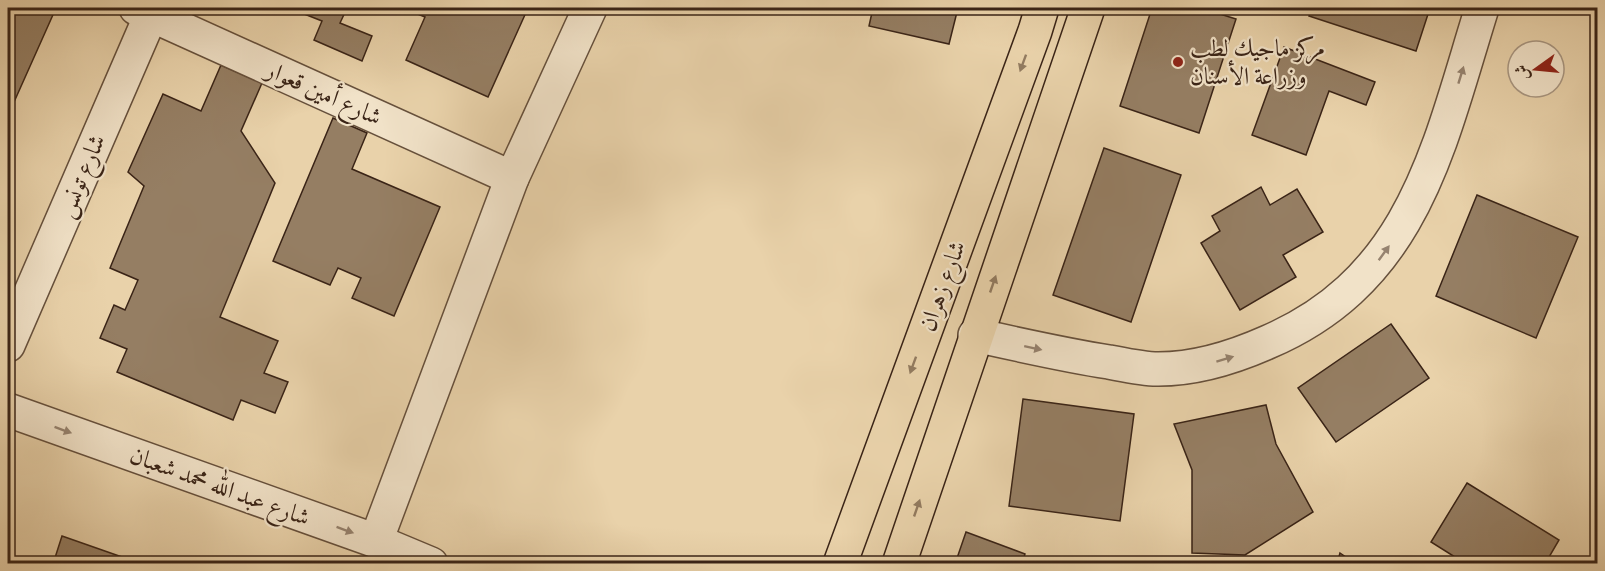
<svg xmlns="http://www.w3.org/2000/svg" width="1605" height="571" font-family="'Libre Bodoni',Amiri,serif">
<style>
.building{fill:#957e63;stroke:#3a2417;stroke-width:1.5}
.lines{fill:none;stroke-linecap:round;stroke-linejoin:round}
.minor-casing{stroke:#66503c;stroke-width:36}
.primary-casing{stroke:#3a2417;stroke-width:36}
.minor{stroke:#f1e2c8;stroke-width:33}
.primary{stroke:#e9d2aa;stroke-width:33}
.oneway{fill:#927b60}
.oneway2{fill:#968370}
.poi-dot{fill:#8f2418;stroke:#f1e2c8;stroke-width:2}
.labels{text-anchor:middle;stroke-width:4.5;stroke-linejoin:round;paint-order:stroke}
.poi-label{font-size:24px;fill:#3a2417;stroke:#f1e2c8;text-anchor:start}
.street-label{font-size:24px;fill:#3a2417;stroke:#f1e2c8}
</style>
<rect width="100%" height="100%" fill="#e9d2aa"/>
<filter id="stains"><feTurbulence type="fractalNoise" baseFrequency=".00333" numOctaves="4"/><feColorMatrix values="0 0 0 0 .2 0 0 0 0 .09 0 0 0 0 .02 0 0 0 .5 -.17"/></filter>
<radialGradient id="worn" r=".72"><stop offset=".6" stop-color="#630" stop-opacity="0"/><stop offset="1" stop-color="#630" stop-opacity=".3"/></radialGradient>
<!-- building -->
<g class="building">
<polygon points="8,8 56,8 10,111 8,110"/>
<polygon points="289,8 347,8 340,23 372,36 362,61 314,40 322,21"/>
<polygon points="403,8 528,8 488,97 406,60 425,17"/>
<polygon points="873,8 958,8 949,44 869,26"/>
<polygon points="1152,8 1201,8 1236,19 1199,133 1120,106"/>
<polygon points="1312,8 1430,8 1416,51 1309,16"/>
<polygon points="1284,47 1375,82 1366,105 1329,91 1306,155 1252,135"/>
<polygon points="221,65 262,83 241,131 275,183 220,317 278,341 264,373 288,382 275,413 241,400 233,420 117,372 127,349 100,338 114,305 125,310 138,280 110,268 144,186 128,172 163,94 201,111"/>
<polygon points="333,118 367,133 352,169 440,207 394,316 352,298 361,278 338,268 330,285 273,261"/>
<polygon points="1104,148 1181,175 1131,322 1053,295"/>
<polygon points="1261,187 1270,205 1297,189 1323,232 1283,255 1296,277 1240,310 1201,243 1220,231 1212,216"/>
<polygon points="1477,195 1578,237 1536,338 1436,296"/>
<polygon points="1391,324 1429,378 1336,442 1298,388"/>
<polygon points="1023,399 1134,414 1120,521 1009,506"/>
<polygon points="1266,405 1276,444 1313,512 1245,555 1192,553 1192,470 1174,424"/>
<polygon points="1467,483 1559,540 1545,564 1466,564 1431,542"/>
<polygon points="966,532 1025,554 1022,564 955,564"/>
<polygon points="62,536 142,564 53,564"/>
<polygon points="1340,553 1356,564 1337,564"/>
</g>
<g class="lines">
<defs>
<g id="minor">
<polyline points="136,8 512,178"/>
<path d="M975,335C1020,345 1064,355 1109,362C1124,365 1139,368 1154,369C1194,370 1232,358 1268,342C1415,279 1439,145 1482,8"/>
<polyline points="8,345 154,8"/>
<polyline points="8,410 376,541 431,564"/>
<polyline points="376,541 512,178 590,8"/>
</g>
<g id="primary">
<polyline points="840,564 1035,31 1042,8"/>
<polyline points="899,564 1088,8"/>
</g>
</defs>
<!-- minor casing -->
<use href="#minor" class="minor-casing"/>
<!-- primary casing -->
<use href="#primary" class="primary-casing"/>
<!-- minor -->
<use href="#minor" class="minor"/>
<!-- primary -->
<use href="#primary" class="primary"/>
</g>
<!-- one-way arrows -->
<defs><path id="oneway-solid" d="M-6-.8H1V-3.2L6.5 0L1 3.2V.8H-6Z" transform="scale(1.5)"/></defs>
<g class="oneway">
<use href="#oneway-solid" transform="translate(1023 63) rotate(110)"/>
<use href="#oneway-solid" transform="translate(993 284) rotate(-71)"/>
<use href="#oneway-solid" transform="translate(913 365) rotate(110)"/>
<use href="#oneway-solid" transform="translate(917 508) rotate(-71)"/>
</g>
<g class="oneway2">
<use href="#oneway-solid" transform="translate(1461 75) rotate(-73)"/>
<use href="#oneway-solid" transform="translate(1384 253) rotate(-54)"/>
<use href="#oneway-solid" transform="translate(1033 348) rotate(12)"/>
<use href="#oneway-solid" transform="translate(1225 359) rotate(-17)"/>
<use href="#oneway-solid" transform="translate(63 430) rotate(20)"/>
<use href="#oneway-solid" transform="translate(345 530) rotate(20)"/>
</g>
<!-- markers -->
<circle class="poi-dot" cx="1178" cy="62" r="6"/>
<g class="labels">
<!-- poi labels -->
<g class="poi-label">
<text x="1190" y="56">مركز ماجيك لطب<tspan x="1190" dy="28">وزراعة الأسنان</tspan></text>
</g>
<!-- street labels -->
<g class="street-label">
<text transform="translate(324 93) rotate(24)" y="8">شارع أمين قعوار</text>
<text transform="translate(81 176) rotate(-67)" y="8">شارع تونس</text>
<text transform="translate(942 286) rotate(-70)" y="8">شارع زهران</text>
<text transform="translate(220 486) rotate(20)" y="8">شارع عبد الله محمد شعبان</text>
</g>
</g>
<!-- margin -->
<rect width="1605" height="571" fill="none" stroke="#e9d2aa" stroke-width="30"/>
<rect x="9" y="9" width="1587" height="553" fill="none" stroke="#3a2417" stroke-width="3"/>
<rect x="15" y="15" width="1575" height="541" fill="none" stroke="#3a2417" stroke-width="1.5"/>
<!-- north arrow -->
<g transform="translate(1536 69) rotate(255)"><circle r="28" fill="#f1e2c8" stroke="#a89681" stroke-width="1.5"/>
<path d="M0-4.5L10 22L0 15L-10 22Z" fill="#8f2418"/>
<text y="-9" font-size="16" font-weight="bold" text-anchor="middle" fill="#3a2417">ش</text>
</g>
<rect width="100%" height="100%" filter="url(#stains)"/>
<rect width="100%" height="100%" fill="url(#worn)"/>
</svg>
